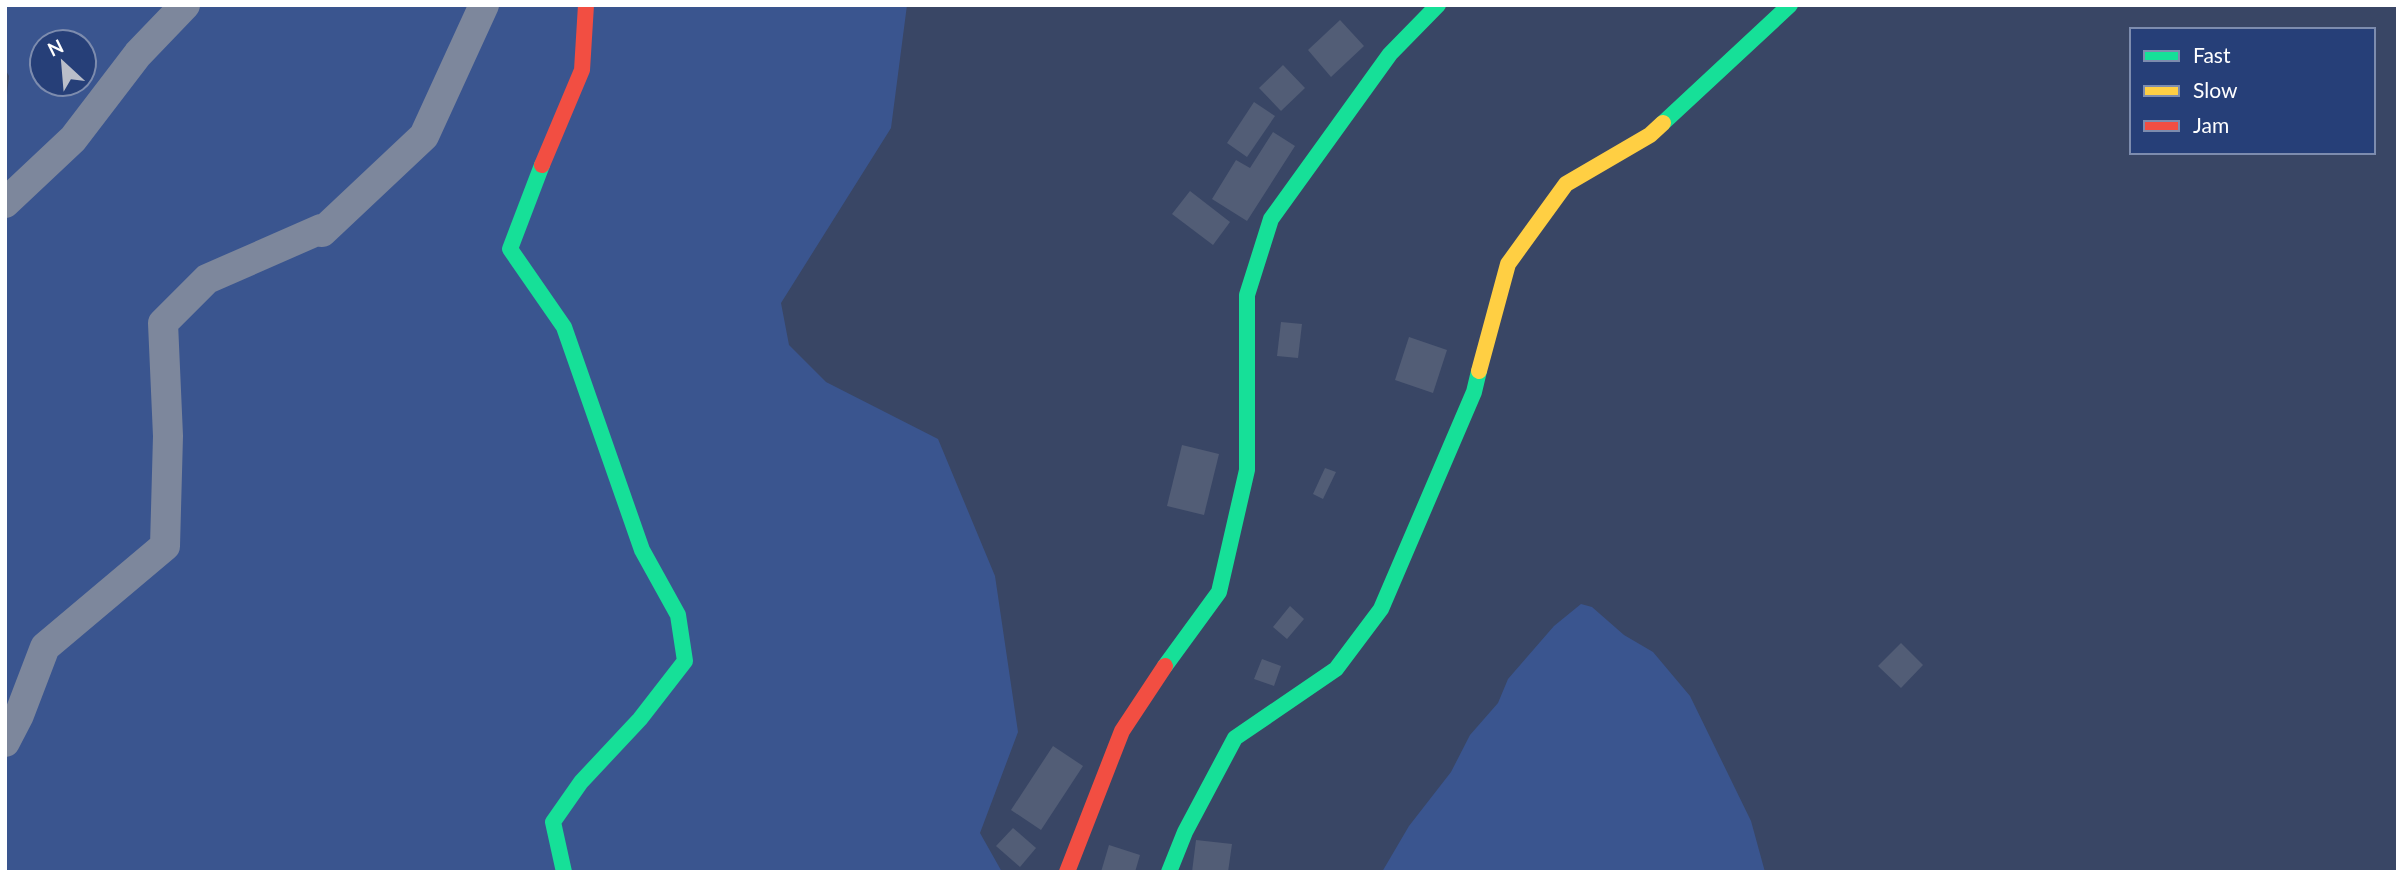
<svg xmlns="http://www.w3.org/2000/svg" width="2403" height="877" font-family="Lato,sans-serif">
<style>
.green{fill:#3a558f;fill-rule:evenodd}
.building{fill:#525d76}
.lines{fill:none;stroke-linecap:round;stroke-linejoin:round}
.street{stroke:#7d879c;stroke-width:30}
.fast{stroke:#16e098;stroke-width:16}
.slow{stroke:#ffcf43;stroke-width:16}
.jam{stroke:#f24e42;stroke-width:16}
</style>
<rect width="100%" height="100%" fill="#394665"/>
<!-- green -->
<g class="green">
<path d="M5,5H907L891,128L781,303L789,345L826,382L938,439L995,576L1018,732L980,833L1002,872H5V114L9,76L5,69ZM42,42H84V84H42Z"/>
<polygon points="1581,604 1592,607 1624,635 1653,652 1690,696 1751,821 1765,872 1382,872 1409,826 1451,772 1470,735 1498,703 1508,679 1554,626"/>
</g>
<!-- building -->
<g class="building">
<polygon points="1340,20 1364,46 1331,77 1308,50"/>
<polygon points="1283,65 1305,88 1281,111 1259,88"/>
<polygon points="1254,102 1275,116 1247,157 1227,143"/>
<polygon points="1273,132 1295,146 1247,221 1212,199 1236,160 1250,168"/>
<polygon points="1190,191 1230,222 1213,245 1172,214"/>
<polygon points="1281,322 1302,324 1298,358 1277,356"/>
<polygon points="1409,337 1447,350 1433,393 1395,380"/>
<polygon points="1182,445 1219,454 1204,515 1167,506"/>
<polygon points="1325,468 1336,472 1323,499 1313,494"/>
<polygon points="1290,606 1304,619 1287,639 1273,627"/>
<polygon points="1901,643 1923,665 1901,688 1878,666"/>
<polygon points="1262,659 1281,666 1274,686 1254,679"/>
<polygon points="1053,746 1083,766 1041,830 1011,810"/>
<polygon points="1013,828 1036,848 1020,867 996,846"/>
<polygon points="1196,840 1232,844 1228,872 1192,872"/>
<polygon points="1109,845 1140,855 1135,872 1101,872"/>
</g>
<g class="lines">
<!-- street -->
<g class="street">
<polyline points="5,203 73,139 138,54 185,5"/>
<polyline points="5,742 19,715 45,647 165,546 168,436 163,323 207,279 321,229 322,232 424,136 484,5"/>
</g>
<!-- fast -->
<g class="fast">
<polyline points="1663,123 1790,5"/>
<polyline points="542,165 510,249 564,327 642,550 678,615 685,661 640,719 581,782 553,822 564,872"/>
<polyline points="1165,666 1219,592 1247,470 1247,295 1271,219 1390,54 1438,5"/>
<polyline points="1169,872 1185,832 1235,738 1336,669 1381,609 1474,392 1479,371"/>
</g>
<!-- slow -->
<polyline class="slow" points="1479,371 1508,264 1566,184 1650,135 1663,123"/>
<!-- jam -->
<g class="jam">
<polyline points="542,165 582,70 586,5"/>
<polyline points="1067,872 1122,731 1165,666"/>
</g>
</g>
<!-- border -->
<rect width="2403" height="877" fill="none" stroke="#ffffff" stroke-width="14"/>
<!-- legend -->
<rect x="2130" y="28" width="245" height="126" fill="#263f78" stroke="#7d8cae" stroke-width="2"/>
<rect x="2144" y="51" width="35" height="10" fill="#16e098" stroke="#7d8cae" stroke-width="2"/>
<text x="2193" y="63" font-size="21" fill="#ffffff">Fast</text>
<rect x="2144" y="86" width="35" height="10" fill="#ffcf43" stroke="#7d8cae" stroke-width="2"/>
<text x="2193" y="98" font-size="21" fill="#ffffff">Slow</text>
<rect x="2144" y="121" width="35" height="10" fill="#f24e42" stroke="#7d8cae" stroke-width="2"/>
<text x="2193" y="133" font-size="21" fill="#ffffff">Jam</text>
<!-- north arrow -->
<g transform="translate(63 63) rotate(334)"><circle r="33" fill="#263f78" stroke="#7d8cae" stroke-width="2"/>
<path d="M0-5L12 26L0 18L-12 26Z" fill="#babec9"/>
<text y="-10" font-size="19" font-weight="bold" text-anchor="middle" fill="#ffffff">N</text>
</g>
</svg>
